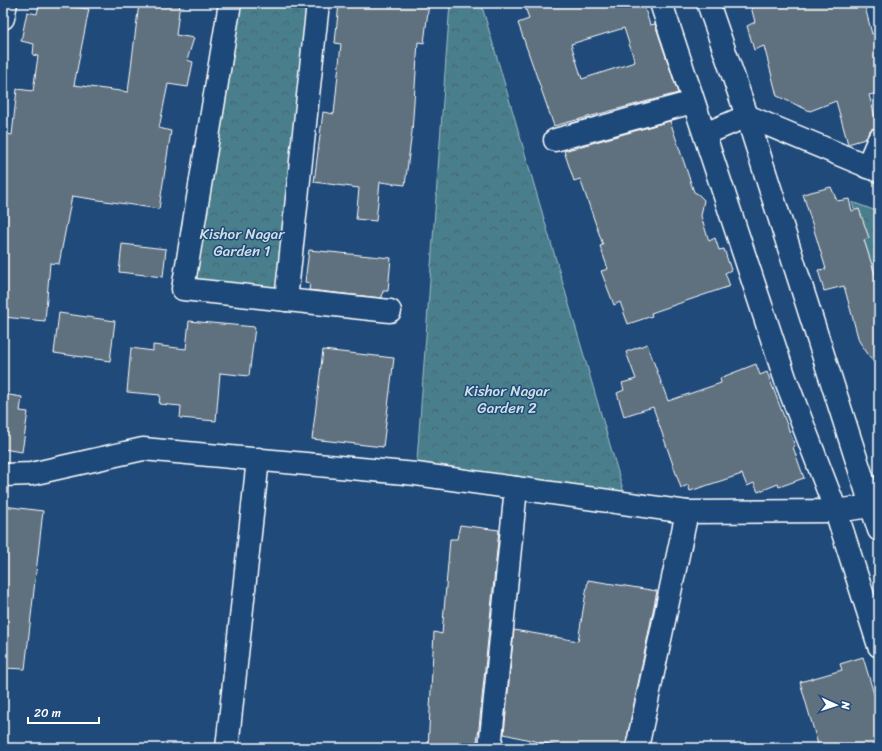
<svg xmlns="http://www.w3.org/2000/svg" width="882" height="751" font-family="Sriracha,sans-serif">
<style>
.park{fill:url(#park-crowns);stroke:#a4bec6}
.building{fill:#5e707f;stroke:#fff;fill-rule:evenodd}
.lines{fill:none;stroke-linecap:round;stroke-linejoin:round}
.minor-casing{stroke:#fff;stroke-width:25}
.minor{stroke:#1f4a7a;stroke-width:22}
.labels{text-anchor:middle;stroke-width:3;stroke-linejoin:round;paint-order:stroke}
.park-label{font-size:15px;fill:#d2dfe2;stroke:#1f4a7a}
</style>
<defs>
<pattern id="park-crowns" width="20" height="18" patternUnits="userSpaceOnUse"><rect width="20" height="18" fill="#497e8c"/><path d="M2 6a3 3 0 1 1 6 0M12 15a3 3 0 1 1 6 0" fill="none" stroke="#4a656c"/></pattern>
</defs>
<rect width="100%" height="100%" fill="#1f4a7a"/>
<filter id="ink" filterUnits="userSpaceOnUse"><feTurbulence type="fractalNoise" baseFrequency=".025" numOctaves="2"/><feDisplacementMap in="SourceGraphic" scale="8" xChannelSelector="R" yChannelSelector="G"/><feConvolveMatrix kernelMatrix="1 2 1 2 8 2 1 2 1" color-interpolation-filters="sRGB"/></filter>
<g filter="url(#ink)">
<!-- park -->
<g class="park">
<polygon points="232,3 318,3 286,300 183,289"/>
<polygon points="450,3 481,3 627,503 416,474"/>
<polygon points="852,202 879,212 879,288"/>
</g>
<!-- building -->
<g class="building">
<polygon points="44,3 89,9 74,85 128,92 139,3 180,3 176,35 194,38 187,60 193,62 188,87 168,84 159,128 171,131 159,209 72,196 59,264 50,263 45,321 3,317 3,153 7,134 12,135 17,89 33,91 38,56 33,55 34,44 21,41 27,12 37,14 39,5 44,5"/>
<polygon points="339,3 429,3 424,43 418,42 412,132 405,185 380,182 376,221 356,219 359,188 314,182 323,112 334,114 341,44 335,43"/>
<path d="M524,3H643L650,25L655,24L678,93L554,126L518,23L529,19ZM624,28L635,62L582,79L571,44Z"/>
<polygon points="750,3 864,3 872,34 879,32 879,93 869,95 878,127 871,129 865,139 848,144 836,101 810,111 777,96 764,46 754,50 747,26 755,22"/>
<polygon points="670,121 694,192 698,194 704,200 701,216 709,241 715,238 719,250 724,249 731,270 725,273 730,286 651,313 652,316 628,324 620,302 614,305 601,271 608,269 600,246 603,245 580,179 574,181 564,151"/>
<polygon points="831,187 837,201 849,199 852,211 859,209 869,238 864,240 879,287 879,370 859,341 844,286 824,291 818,270 826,269 803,194"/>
<polygon points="122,244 166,249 163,277 119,272"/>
<polygon points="309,250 391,258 388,291 383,291 382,298 309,290 310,283 305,282"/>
<polygon points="59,313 115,321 110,361 54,353"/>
<polygon points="189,321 255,327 249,376 220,373 216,421 180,418 181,406 159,404 160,395 127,392 131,348 153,351 153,345 186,349"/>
<polygon points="647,344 668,401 721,383 720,378 756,364 760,375 767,372 795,446 793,447 804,478 779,487 778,484 758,492 754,483 747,486 742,474 690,491 688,485 681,488 653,407 624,416 617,393 624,390 622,383 636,379 626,352"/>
<polygon points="323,350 394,358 383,447 312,439"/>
<polygon points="3,394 22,397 20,411 28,412 22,452 3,449"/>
<polygon points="3,506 43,511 25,669 3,668"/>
<polygon points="460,525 499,530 479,728 476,748 428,748 434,632 442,634 450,539 457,539"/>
<polygon points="588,580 657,591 625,748 565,748 504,734 514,630 578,641"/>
<polygon points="863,657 879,711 879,748 819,748 800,682 842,670 840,664"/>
</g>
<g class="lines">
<defs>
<g id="minor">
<polyline points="230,3 183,289 390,311"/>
<polyline points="661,3 785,378 836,511 879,646"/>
<polyline points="708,3 747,116 879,530"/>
<polyline points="3,18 6,3"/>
<polyline points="705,134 747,116 879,171"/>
<polyline points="555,140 693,102"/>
<polyline points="867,167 879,139"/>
<polyline points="286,300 318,3"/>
<polyline points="3,475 31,474 143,449 416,474 687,512 836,511 871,506"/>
<polyline points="227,748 258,459"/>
<polyline points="490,748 516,488"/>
<polyline points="637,748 687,512"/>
</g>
</defs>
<!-- minor casing -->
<use href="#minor" class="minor-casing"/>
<!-- minor -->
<use href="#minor" class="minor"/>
</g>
</g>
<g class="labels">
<!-- park labels -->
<g class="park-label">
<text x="242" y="239">Kishor Nagar<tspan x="242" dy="17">Garden 1</tspan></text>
<text x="507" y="396">Kishor Nagar<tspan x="507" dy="17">Garden 2</tspan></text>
</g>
</g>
<!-- margin -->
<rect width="882" height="751" fill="none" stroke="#1f4a7a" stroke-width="16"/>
<rect x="8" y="8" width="866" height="735" fill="none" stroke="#fff" stroke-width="1.5" filter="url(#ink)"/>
<!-- north arrow -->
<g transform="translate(836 705) rotate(93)" stroke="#1f4a7a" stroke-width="3" paint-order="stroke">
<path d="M0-3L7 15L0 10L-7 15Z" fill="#ffffff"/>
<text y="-6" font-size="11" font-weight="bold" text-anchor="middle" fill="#ffffff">N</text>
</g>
<!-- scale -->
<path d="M28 717v6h71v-6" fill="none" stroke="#ffffff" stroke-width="2"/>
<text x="34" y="717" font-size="12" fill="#ffffff" stroke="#1f4a7a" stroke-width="3" paint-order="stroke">20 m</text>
</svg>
